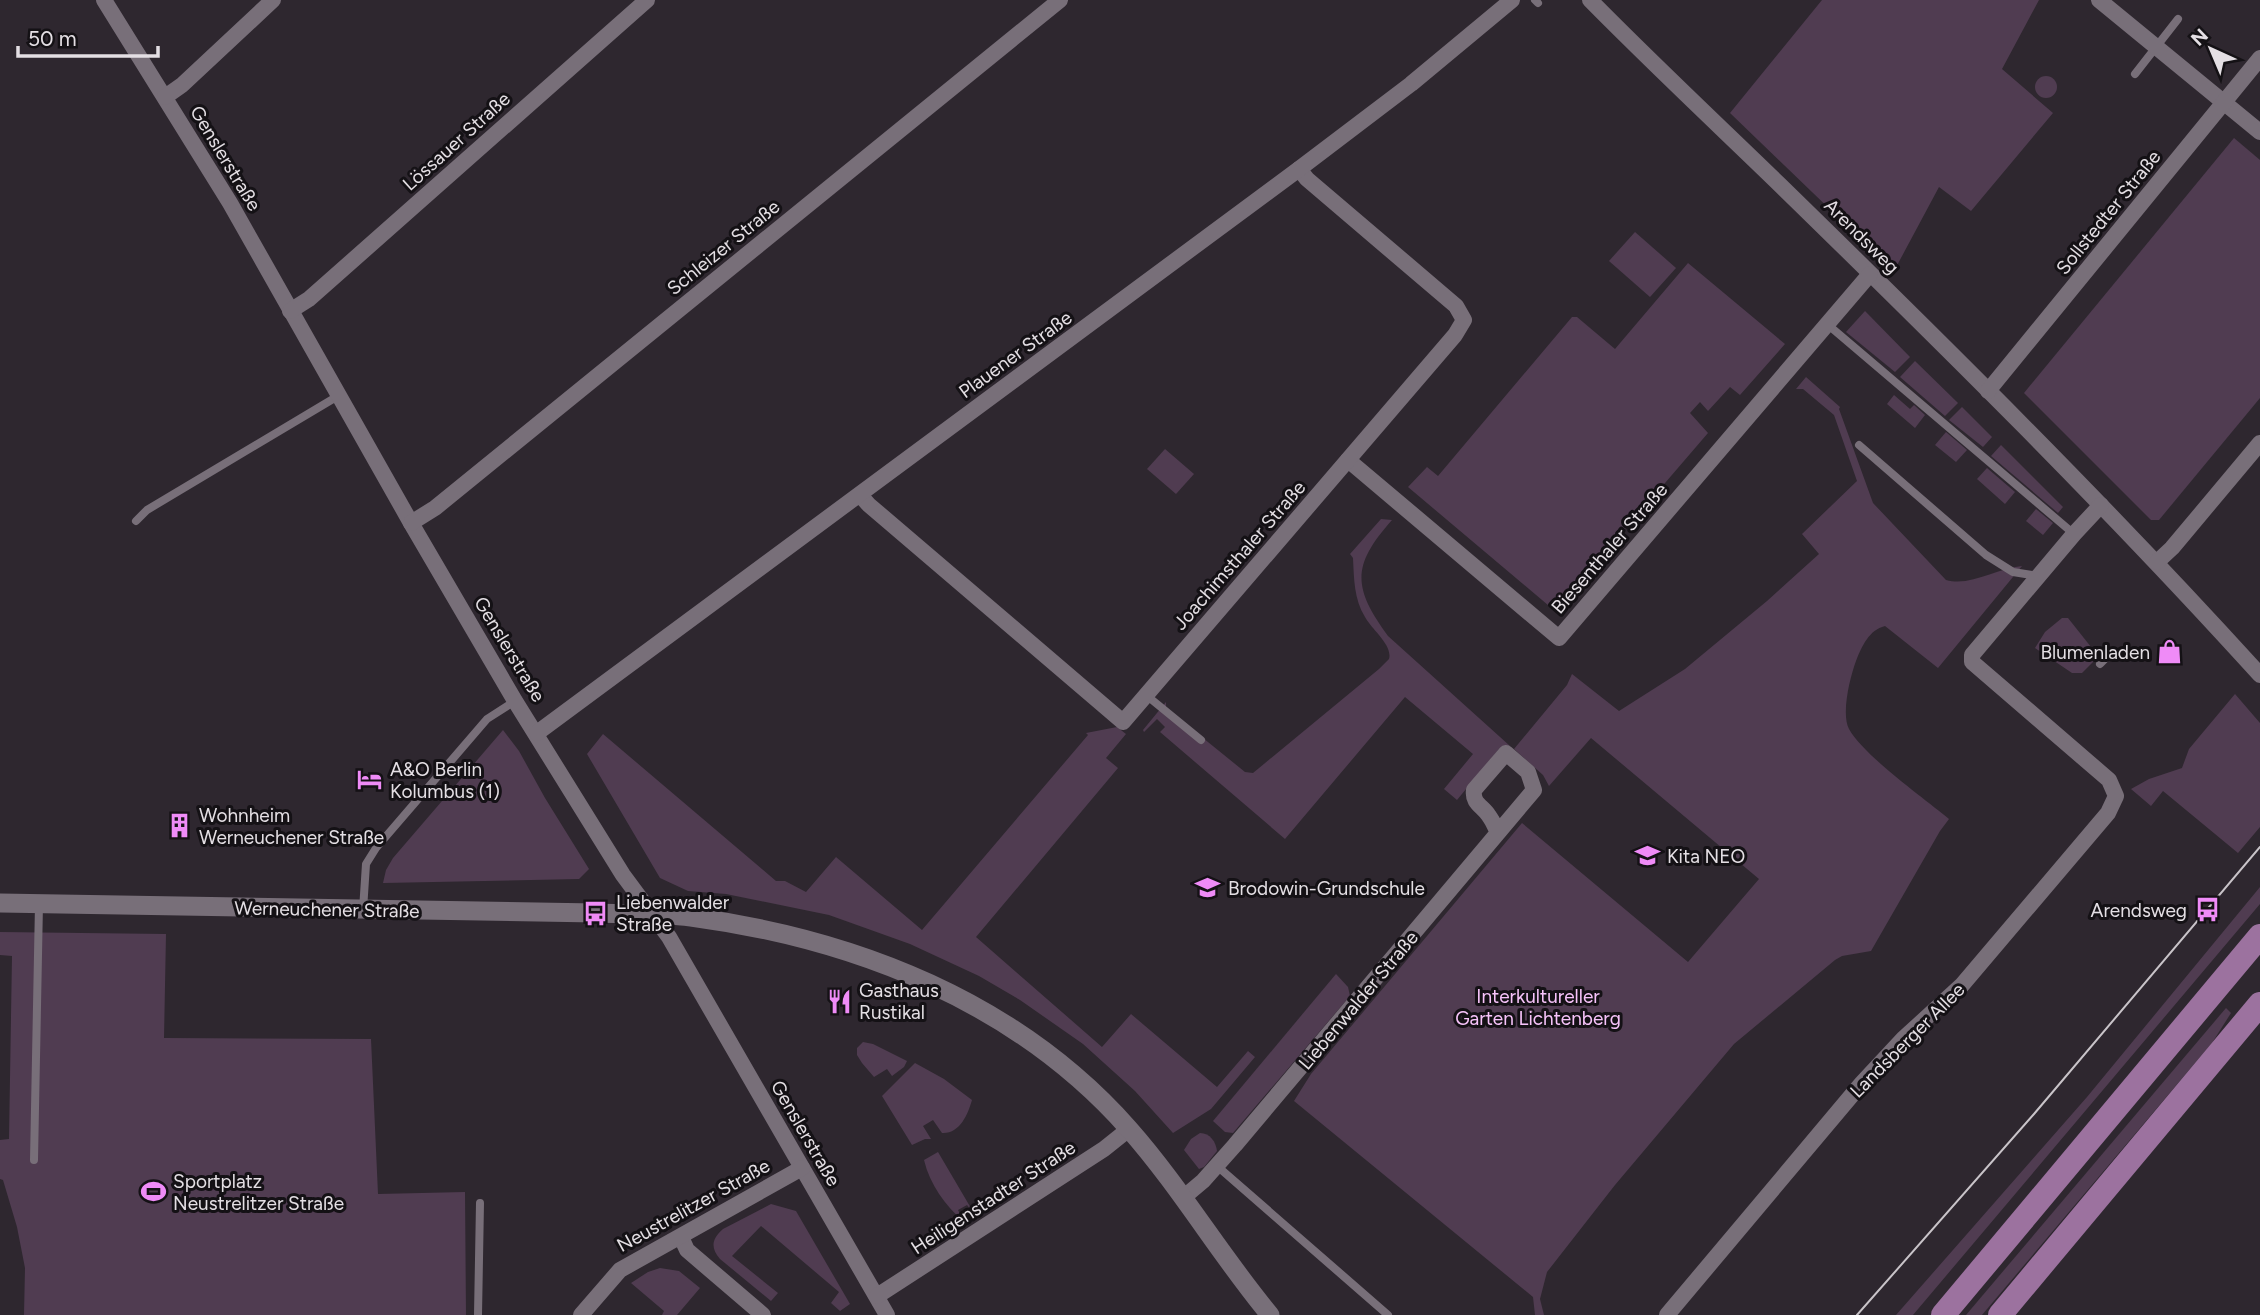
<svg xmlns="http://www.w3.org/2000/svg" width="2260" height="1315" font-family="Figtree,sans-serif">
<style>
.green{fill:#503c51}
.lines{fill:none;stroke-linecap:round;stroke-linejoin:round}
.service{stroke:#786f79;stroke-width:8}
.minor{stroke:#786f79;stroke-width:16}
.tertiary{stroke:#786f79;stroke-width:19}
.primary{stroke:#9c729f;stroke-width:24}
.tram{stroke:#c9c4c9;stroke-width:2}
.labels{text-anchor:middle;stroke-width:6;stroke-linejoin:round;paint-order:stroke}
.street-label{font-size:19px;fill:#e4dfe4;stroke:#141115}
.poi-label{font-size:19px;fill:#e4dfe4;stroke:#141115;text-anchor:start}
.park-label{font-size:19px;fill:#f7c3fa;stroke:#141115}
</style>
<rect width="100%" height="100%" fill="#2e272f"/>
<!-- green -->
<g class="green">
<polygon points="1822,0 2039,0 2002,69 2053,113 1971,211 1939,187 1894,271 1730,113"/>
<circle cx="2046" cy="87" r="11"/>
<polygon points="2234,138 2260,160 2260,398 2159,520 2151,520 2024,393"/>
<polygon points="1635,232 1676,268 1650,297 1609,261"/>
<polygon points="1688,263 1785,344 1740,395 1730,387 1708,411 1700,402 1690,413 1708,433 1555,611 1408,487 1427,467 1438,476 1572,317 1577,317 1615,349"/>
<polygon points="1865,311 1910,357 1895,372 1846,332"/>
<polygon points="1915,361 1958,403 1945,416 1900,377"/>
<path d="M1806,377L1840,407L1839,409L1873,503L1946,580C1971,587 1996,568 2022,566L1938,668L1885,626C1869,630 1862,646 1856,661C1850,677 1841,714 1849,729C1864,756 1924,798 1949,819L1940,831L1871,951L1842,956L1835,960L1734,1044L1615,1185L1547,1272L1540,1299L1544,1315H1535L1533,1297L1294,1101L1311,1074L1522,823L1688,962L1759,879L1591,738L1549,786L1543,775L1514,749L1567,685L1572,674L1619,711L1685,669L1767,601L1819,554L1802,534L1857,481L1834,415L1803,389H1796Z"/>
<polygon points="1894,395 1910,409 1914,405 1925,415 1915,428 1887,404"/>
<polygon points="1962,407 1992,437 1983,447 1949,420"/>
<polygon points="1946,432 1967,450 1956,462 1935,445"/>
<polygon points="2001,445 2063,507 2058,513 1991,456"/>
<polygon points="1165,449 1194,474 1176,494 1147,469"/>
<polygon points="1987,468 2015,492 2005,504 1977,479"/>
<polygon points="2036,509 2053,523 2043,535 2026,521"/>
<path d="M1381,519L1392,520C1352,565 1352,587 1388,636L1510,746L1499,749L1457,800L1444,789L1473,754L1405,697L1285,839L1160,732L1165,727L1157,719L1144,732L1143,730L1166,702V708L1245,772L1253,773L1379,669L1389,659C1393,645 1372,630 1365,617C1354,599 1354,579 1353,558L1350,554Z"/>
<polygon points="2062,618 2068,618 2095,652 2094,661 2082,673 2072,673 2035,648 2045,632"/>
<polygon points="2235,694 2260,723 2260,827 2238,853 2163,791 2151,806 2131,789 2149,779 2182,768 2189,749"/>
<polygon points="1117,727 1126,734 1106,758 1118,768 976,937 1102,1047 1131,1014 1217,1087 1248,1051 1255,1057 1211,1109 1173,1133 1135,1091 1083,1044 1020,1000 979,976 910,944 829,915 726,894 688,891 660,878 587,754 603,734 776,881 785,881 806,892 836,857 922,930 1088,735 1086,733"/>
<polygon points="503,730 519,751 545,798 589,869 579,879 383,883 386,870 393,858"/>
<polygon points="2260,887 2260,904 1913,1315 1896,1315 2087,1097"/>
<polygon points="0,932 166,934 164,1038 371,1039 378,1194 465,1192 466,1315 24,1315 25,1268 17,1227 3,1180 0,1179 0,1140 9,1139 12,956 0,955"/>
<polygon points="1336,974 1348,987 1350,996 1233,1133 1225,1132 1213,1121"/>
<polygon points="2226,1008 2231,1013 2212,1043 1982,1315 1966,1315"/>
<polygon points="863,1042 873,1044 907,1061 904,1067 892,1076 887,1069 874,1077 862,1063 857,1055 857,1048"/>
<path d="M915,1063L944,1079L972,1100C968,1114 960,1134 942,1133L933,1120L923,1126L931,1139H925L912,1145L882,1096Z"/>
<path d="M1200,1133C1210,1133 1216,1142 1217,1151L1204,1167L1199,1169L1184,1150L1191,1139Z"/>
<path d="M938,1152L975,1215L967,1205L958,1210L964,1222C945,1205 930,1185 924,1160Z"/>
<path d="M771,1204L796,1211L850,1304L840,1311L831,1303L839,1292L761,1226L732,1256L778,1293L771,1301L720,1259C710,1247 712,1239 723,1229Z"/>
<polygon points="660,1268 679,1271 700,1288 677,1315 662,1315 664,1311 631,1283 648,1272"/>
</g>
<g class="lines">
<!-- service -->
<g class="service">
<polyline points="1535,0 1538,3"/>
<polyline points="2135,74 2178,19"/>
<polyline points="1827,324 2074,534"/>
<polyline points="1859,445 1986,555 2013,572 2038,576"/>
<polyline points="136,521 147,510 338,396"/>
<polyline points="2100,664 2111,653"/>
<polyline points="1146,695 1201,740"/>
<polyline points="363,910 366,864 376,848 487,719 515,701"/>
<polyline points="34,1160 39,904"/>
<polyline points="1217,1166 1388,1315"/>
<polyline points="478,1315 480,1203"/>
</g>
<!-- minor -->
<g class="minor">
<polyline points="104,0 230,203 411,523 515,701 623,875 669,937 887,1315"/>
<path d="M1590,0C1652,63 1716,123 1779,184C1943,344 2106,505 2260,675"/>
<polyline points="2099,0 2260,132"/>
<polyline points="165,97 182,85 273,0"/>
<polyline points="290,311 309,299 647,0"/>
<polyline points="1988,391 2260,58"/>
<polyline points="1348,460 1559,638 1870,274"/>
<polyline points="860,495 869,505 1123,722 1455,335 1464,320 1456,306 1307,179 1299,169"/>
<polyline points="411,523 435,508 1060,0"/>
<polyline points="2157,562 2172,548 2260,443"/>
<polyline points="537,733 1299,169 1411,84 1512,0"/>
<path d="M1184,1197L1203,1181L1235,1145L1534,790L1528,772L1506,753L1474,790C1472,804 1483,806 1489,816C1493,821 1495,827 1498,833"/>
<polyline points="681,1237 687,1250 763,1315"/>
<polyline points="877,1296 1104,1149 1129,1129"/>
<polyline points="581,1315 620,1270 802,1168"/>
<polyline points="1667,1315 1862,1083 1903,1039 1962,985 2108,813 2116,796 2109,780 1972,662 1972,655 2074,534 2101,505"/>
</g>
<!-- tertiary -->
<path class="tertiary" d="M0,903L596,913C627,914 660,913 691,917C856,939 1017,1002 1129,1129C1181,1188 1220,1255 1270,1315"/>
<!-- primary -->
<g class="primary">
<polyline points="1943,1315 2260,936"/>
<polyline points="2000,1315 2260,1004"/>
</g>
<!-- tram -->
<polyline class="tram" points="1857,1315 2034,1114 2260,847"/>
</g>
<!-- icons -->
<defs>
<symbol id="shop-bare" viewBox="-9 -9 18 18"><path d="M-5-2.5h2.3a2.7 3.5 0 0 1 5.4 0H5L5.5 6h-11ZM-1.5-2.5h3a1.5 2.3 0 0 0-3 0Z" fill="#ef8bf7" stroke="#141115" stroke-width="2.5" paint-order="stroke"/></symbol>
<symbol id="hotel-bare" viewBox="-9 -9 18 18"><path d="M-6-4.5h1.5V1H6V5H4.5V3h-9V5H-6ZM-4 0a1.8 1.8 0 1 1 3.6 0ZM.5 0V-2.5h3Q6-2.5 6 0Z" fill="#ef8bf7" stroke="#141115" stroke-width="2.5" paint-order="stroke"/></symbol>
<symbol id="building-bare" viewBox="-9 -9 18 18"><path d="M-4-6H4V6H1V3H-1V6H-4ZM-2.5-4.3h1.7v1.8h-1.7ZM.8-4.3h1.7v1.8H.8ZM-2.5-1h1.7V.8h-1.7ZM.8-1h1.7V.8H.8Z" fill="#ef8bf7" stroke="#141115" stroke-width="2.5" paint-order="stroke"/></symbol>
<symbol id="school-bare" viewBox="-9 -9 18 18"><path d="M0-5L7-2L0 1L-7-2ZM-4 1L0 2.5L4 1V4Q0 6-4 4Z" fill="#ef8bf7" stroke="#141115" stroke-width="2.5" paint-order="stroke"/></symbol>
<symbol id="bus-bare" viewBox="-9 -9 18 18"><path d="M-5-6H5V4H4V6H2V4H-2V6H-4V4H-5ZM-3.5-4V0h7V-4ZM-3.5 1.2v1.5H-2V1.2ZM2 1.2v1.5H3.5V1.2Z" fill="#ef8bf7" stroke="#141115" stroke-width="2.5" paint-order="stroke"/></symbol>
<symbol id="restaurant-bare" viewBox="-9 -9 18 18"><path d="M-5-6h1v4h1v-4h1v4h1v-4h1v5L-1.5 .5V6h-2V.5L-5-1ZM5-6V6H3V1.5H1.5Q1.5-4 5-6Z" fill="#ef8bf7" stroke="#141115" stroke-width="2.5" paint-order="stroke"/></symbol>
<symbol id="stadium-bare" viewBox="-9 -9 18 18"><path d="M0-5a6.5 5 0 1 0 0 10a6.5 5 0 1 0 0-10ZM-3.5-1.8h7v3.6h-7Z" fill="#ef8bf7" stroke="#141115" stroke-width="2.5" paint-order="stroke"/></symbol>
</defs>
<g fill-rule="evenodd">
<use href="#shop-bare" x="2152" y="634" width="35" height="35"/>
<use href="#hotel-bare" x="352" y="762" width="35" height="35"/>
<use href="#building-bare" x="162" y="808" width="35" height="35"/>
<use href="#school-bare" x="1630" y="838" width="35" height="35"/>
<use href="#school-bare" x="1190" y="870" width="35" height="35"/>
<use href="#bus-bare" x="2190" y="892" width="35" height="35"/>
<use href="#bus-bare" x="578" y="896" width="35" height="35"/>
<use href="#restaurant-bare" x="822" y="984" width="35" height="35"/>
<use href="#stadium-bare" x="136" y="1174" width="35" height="35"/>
</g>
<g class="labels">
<!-- street labels -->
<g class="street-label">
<text transform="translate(456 141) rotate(-42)" y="7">Lössauer Straße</text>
<text transform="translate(226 158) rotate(59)" y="7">Genslerstraße</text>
<text transform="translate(2108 212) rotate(-51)" y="7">Sollstedter Straße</text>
<text transform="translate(1862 236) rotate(45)" y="7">Arendsweg</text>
<text transform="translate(723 247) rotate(-39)" y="7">Schleizer Straße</text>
<text transform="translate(1015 354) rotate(-36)" y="7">Plauener Straße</text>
<text transform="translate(1609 548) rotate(-49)" y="7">Biesenthaler Straße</text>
<text transform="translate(1239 555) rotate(-49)" y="7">Joachimsthaler Straße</text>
<text transform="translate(510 649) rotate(59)" y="7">Genslerstraße</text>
<text transform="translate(327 909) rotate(1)" y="7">Werneuchener Straße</text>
<text transform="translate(1358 1000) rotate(-50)" y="7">Liebenwalder Straße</text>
<text transform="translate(1907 1040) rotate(-45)" y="7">Landsberger Allee</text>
<text transform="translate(806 1133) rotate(60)" y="7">Genslerstraße</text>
<text transform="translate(993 1197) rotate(-33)" y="7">Heiligenstadter Straße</text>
<text transform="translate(693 1205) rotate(-29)" y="7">Neustrelitzer Straße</text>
</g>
<!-- poi labels -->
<g class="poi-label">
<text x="2150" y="659" text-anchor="end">Blumenladen</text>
<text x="390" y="776">A&amp;O Berlin<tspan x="390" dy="22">Kolumbus (1)</tspan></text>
<text x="199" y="822">Wohnheim<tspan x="199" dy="22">Werneuchener Straße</tspan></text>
<text x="1667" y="863">Kita NEO</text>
<text x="1228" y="895">Brodowin-Grundschule</text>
<text x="616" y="909">Liebenwalder<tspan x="616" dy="22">Straße</tspan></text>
<text x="2187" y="917" text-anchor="end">Arendsweg</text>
<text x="859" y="997">Gasthaus<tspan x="859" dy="22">Rustikal</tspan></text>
<text x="173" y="1188">Sportplatz<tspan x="173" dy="22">Neustrelitzer Straße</tspan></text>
</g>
<!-- park labels -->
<g class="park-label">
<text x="1538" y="1003">Interkultureller<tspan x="1538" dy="22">Garten Lichtenberg</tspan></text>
</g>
</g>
<!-- north arrow -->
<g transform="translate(2211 49) rotate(316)" stroke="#141115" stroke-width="5" paint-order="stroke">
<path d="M0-5L12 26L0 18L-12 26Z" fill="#e4dfe4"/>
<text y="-10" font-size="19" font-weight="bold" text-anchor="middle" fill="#e4dfe4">N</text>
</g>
<!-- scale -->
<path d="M18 46v10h140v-10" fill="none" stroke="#e4dfe4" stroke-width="3.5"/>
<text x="28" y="46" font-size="21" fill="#e4dfe4" stroke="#141115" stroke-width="5" paint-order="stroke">50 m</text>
</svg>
